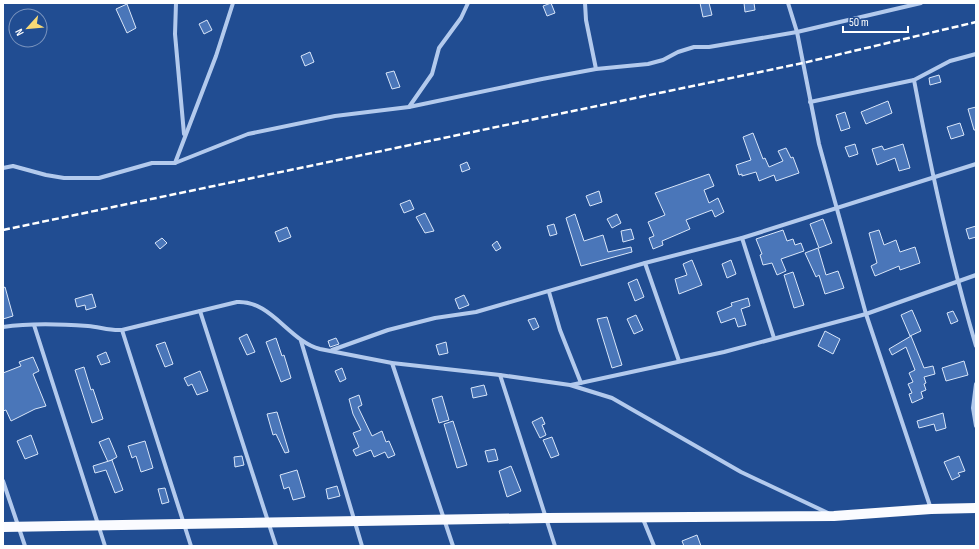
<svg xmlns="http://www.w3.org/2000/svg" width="979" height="549" font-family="'Sofia Sans Condensed',sans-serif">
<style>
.building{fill:#4a76b9;stroke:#d9e6f9}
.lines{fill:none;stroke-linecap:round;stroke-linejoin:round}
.minor{stroke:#b3caed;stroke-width:4}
.primary{stroke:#fafbff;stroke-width:10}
.rail{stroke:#fff;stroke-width:2.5;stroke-dasharray:7 3;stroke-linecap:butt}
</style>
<rect width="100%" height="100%" fill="#214d92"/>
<!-- building -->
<g class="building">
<polygon points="551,3 555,13 547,16 543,6"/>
<polygon points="700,3 709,3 712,15 703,17"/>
<polygon points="744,3 754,3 755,10 745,12"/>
<polygon points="127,4 136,28 127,33 116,9"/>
<polygon points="207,20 212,30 204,34 199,24"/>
<polygon points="310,52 314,62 305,66 301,56"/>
<polygon points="394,71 400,87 392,89 386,73"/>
<polygon points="939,75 941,82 930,85 929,78"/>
<polygon points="888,101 892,113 866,124 861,112"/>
<polygon points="976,107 976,130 974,130 968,109"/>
<polygon points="845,112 850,128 841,131 836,115"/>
<polygon points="960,123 964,135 951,139 947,127"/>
<polygon points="753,133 763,159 765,158 769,167 783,161 778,151 786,148 791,158 793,157 799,173 776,181 774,175 759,181 756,172 742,176 742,174 739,175 736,165 751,160 743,137"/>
<polygon points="855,144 858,154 849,157 845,147"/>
<polygon points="903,144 910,168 899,171 895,158 877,165 872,149 882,146 884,150"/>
<polygon points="467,162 470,169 462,172 460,165"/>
<polygon points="709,174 714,186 704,190 709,203 718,198 724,212 715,217 712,210 686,220 690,229 662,241 663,245 653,249 649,238 654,236 648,222 665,215 655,193"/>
<polygon points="599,191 602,202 590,206 586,196"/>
<polygon points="410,200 414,209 404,213 400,204"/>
<polygon points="425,213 434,231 425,233 416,217"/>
<polygon points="575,214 584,241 603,235 608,252 631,247 632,252 581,266 566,218"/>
<polygon points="617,214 621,223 612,228 607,219"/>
<polygon points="823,219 832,243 819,248 810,224"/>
<polygon points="554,224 557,234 550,236 547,226"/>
<polygon points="976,226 976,237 969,239 966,229"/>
<polygon points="287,227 291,237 279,242 275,232"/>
<polygon points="631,229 634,239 623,242 621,231"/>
<polygon points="783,230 787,241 793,239 795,245 801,243 804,251 781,259 786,271 777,275 772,263 763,265 760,255 762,254 756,239"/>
<polygon points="879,230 884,245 896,240 900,252 915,247 920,263 900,270 899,266 875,276 871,266 877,263 869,233"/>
<polygon points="162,238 167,243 160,249 155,243"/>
<polygon points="497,241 501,248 496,251 492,245"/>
<polygon points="818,248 826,275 838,271 844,288 825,294 819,275 816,277 805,253"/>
<polygon points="692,260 702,285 679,294 675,279 687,275 683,264"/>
<polygon points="731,260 736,274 727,278 722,264"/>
<polygon points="793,272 804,305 794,308 784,275"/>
<polygon points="637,279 644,297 635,301 628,283"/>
<polygon points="5,287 13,316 3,319 3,288"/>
<polygon points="92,294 96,307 86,310 85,305 77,307 75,299"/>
<polygon points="464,295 469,305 459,309 455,299"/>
<polygon points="748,298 750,306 741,309 746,325 738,327 735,318 721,323 717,312 732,306 731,303"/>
<polygon points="912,310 921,331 910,336 901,315"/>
<polygon points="953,311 958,321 951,324 947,313"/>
<polygon points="636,315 643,330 634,334 627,319"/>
<polygon points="607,317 622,365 612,368 597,319"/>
<polygon points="535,318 539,327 533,330 528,320"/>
<polygon points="825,331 840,339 833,354 818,346"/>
<polygon points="247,334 255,352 247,355 239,338"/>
<polygon points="911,336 924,368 933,366 935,374 924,377 926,383 924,384 926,390 921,392 923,398 912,403 909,394 912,393 908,384 913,382 909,373 915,370 906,347 892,355 889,349"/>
<polygon points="276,338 282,356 284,355 291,378 281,382 266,342"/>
<polygon points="336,338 339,344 330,347 328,341"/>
<polygon points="165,342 173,364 165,367 156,345"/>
<polygon points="446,342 448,353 439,355 436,345"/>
<polygon points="106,352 110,362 101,365 97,356"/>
<polygon points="33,357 39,371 33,374 46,406 35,409 11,421 6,410 3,411 3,373 21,366 19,362"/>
<polygon points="964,361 968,375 946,381 942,368"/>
<polygon points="84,367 91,390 93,389 103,419 92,423 75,370"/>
<polygon points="342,368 346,379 340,382 335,371"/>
<polygon points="200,371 208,391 197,395 192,384 188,386 184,378"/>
<polygon points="484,385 487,395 473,398 471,388"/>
<polygon points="359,395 362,405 358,407 372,436 382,431 386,442 389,441 395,455 388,458 385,452 374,457 371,450 356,456 353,450 359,447 353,433 361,430 353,414 349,399"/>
<polygon points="442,396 449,420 439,423 432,399"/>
<polygon points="277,412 289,452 285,453 276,434 273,435 267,414"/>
<polygon points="943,413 946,428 936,431 934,424 919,428 917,421"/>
<polygon points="542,417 545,424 542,425 546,435 540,438 532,422"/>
<polygon points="453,421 467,465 457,468 444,424"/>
<polygon points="31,435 38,454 25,459 17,441"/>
<polygon points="552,437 559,455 551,458 543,440"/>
<polygon points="109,438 117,457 108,462 99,442"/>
<polygon points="145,441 153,468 141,472 136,456 132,458 128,446"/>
<polygon points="495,449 498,460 488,462 485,451"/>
<polygon points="242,456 244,465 235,467 234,457"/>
<polygon points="959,456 965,471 958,473 960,476 952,480 944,462"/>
<polygon points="112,460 123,490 115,493 106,470 95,473 93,466"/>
<polygon points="511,466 521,491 507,497 499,471"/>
<polygon points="297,470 305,497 293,500 289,487 284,489 280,475"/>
<polygon points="337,486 340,496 328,499 326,489"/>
<polygon points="165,488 169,502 162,504 158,489"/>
<polygon points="697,535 701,546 684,546 682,541"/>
</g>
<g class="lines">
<!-- minor -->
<g class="minor">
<polyline points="176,3 175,34 184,134"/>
<polyline points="585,3 586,20 596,69"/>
<polyline points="788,3 797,32 819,144 866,314 931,509"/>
<path d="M914,80C931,170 950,258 976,346"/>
<polyline points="810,102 914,80 950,61 976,54"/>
<polyline points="409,107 432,74 439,48 461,18 468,3"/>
<polyline points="175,163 216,56 233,3"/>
<polyline points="3,168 13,166 46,175 64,178 99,178 152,163 175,163 248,134 335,116 409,107 542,79 596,69 648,64 663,60 678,52 694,47 709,47 797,32 921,3"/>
<polyline points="742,238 774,338"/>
<polyline points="645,263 679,361"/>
<polyline points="549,292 560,330 581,383"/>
<polyline points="200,311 276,546"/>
<polyline points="34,325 105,546"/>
<path d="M3,327C30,323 60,324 88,326C100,327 110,331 122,330L237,302C271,300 289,341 320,349L392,363L500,375L570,385L612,398L741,472L828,513"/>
<polyline points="122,330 191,546"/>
<polyline points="301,341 362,546"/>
<polyline points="332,350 388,330 435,318 476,312 645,263 742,238 976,164"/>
<polyline points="392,363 453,546"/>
<polyline points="500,375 555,546"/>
<polyline points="976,384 973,408 976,426"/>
<polyline points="571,385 724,352 866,314 976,275"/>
<polyline points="3,481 25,546"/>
<polyline points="643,519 654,546"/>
</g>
<!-- primary -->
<polyline class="primary" points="3,527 547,518 834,516 931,509 976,508"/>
<!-- rail -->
<polyline class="rail" points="3,230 803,63 976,22"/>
</g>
<!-- border -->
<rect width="979" height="549" fill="none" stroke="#ffffff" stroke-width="8"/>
<!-- north arrow -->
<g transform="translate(28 28) rotate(243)"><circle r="19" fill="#214d92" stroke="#7a94be"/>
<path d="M0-3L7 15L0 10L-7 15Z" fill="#f9da75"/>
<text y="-6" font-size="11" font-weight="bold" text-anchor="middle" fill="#ffffff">N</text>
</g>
<!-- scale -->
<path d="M843 26v6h65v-6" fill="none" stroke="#ffffff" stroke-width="2"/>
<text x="849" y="26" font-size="12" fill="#ffffff" stroke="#214d92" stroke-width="3" paint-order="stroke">50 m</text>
</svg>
